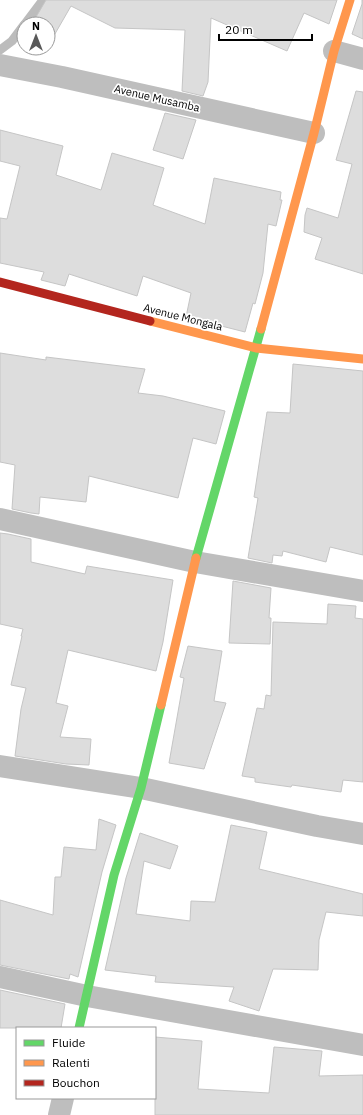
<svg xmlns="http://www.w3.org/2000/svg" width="363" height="1115" font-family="'IBM Plex Sans',sans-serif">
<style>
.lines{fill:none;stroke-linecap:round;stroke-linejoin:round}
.stream{stroke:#bcbcbc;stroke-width:9}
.building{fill:#ddd;stroke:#c5c5c5}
.street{stroke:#bebebe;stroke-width:22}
.fast{stroke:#63d668;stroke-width:9}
.slow{stroke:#ff974d;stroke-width:9}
.jam{stroke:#b3261e;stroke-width:9}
.labels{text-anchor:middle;stroke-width:3.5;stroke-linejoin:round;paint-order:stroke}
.street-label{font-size:11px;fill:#000;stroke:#fff}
</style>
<rect width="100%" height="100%" fill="#fff"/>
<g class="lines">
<!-- stream -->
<g class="stream">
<polyline points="25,24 43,0"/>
<polyline points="0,50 12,41 24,25"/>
</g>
</g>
<!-- building -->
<g class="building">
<polygon points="46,0 337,0 329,24 304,13 287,51 211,18 208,82 203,96 182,91 185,30 115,28 71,6 48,46 48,24 32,24"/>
<polygon points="362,0 363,0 363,39 352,34 362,4"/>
<polygon points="356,91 363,92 363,274 315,259 322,238 304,232 305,215 307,208 338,218 352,164 336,160"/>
<polygon points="165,113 196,120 183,159 153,150"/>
<polygon points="0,130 63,146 56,175 101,190 112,153 164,168 153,205 205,224 214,178 281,192 280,200 282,200 276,226 268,224 263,273 255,304 253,303 245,332 186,317 191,293 143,276 137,296 69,274 65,286 41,280 44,272 0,263 0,218 7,219 20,166 0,161"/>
<polygon points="0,353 46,360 46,357 145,369 138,393 163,396 225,411 216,444 193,438 178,498 89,476 86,502 40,497 39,514 31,513 12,509 15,465 0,462"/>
<polygon points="293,364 363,371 363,555 330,547 326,562 283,551 282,556 273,555 272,563 248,558 258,498 254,497 267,412 290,413"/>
<polygon points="0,533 8,534 31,539 31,562 85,574 87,566 173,580 163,642 156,671 68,650 56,703 68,706 60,737 91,739 89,765 66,764 15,756 21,709 26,688 11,685 22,636 21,636 23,629 0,624"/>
<polygon points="233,581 271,588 269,618 271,618 270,644 229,643"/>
<polygon points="328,604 356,606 355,618 363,619 363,782 343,780 341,792 292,785 291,787 255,782 255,778 242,776 257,708 264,709 266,695 271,696 273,622 327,624"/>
<polygon points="188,646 222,651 214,701 226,703 204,769 169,763 184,678 180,677"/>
<polygon points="99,819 116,825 102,872 78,977 70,974 69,979 0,965 0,900 53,915 55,877 61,877 64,847 96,850"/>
<polygon points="231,825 267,832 259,869 363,894 363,916 326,912 319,940 318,970 273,969 259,1011 229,1001 234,987 155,982 156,976 105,970 126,878 140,833 178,846 170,869 144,861 136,914 190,921 191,901 215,902"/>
<polygon points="0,990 65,1004 61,1028 0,1028"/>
<polygon points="155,1037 202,1041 198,1089 269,1093 274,1047 322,1051 319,1076 363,1075 363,1115 155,1115"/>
</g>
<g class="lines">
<!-- street -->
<g class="street">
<polyline points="334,51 363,59"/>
<polyline points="0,65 62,77 314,133"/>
<polyline points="0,519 195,562 363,591"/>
<polyline points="0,766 141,788 317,826 363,834"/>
<polyline points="0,977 87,996 363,1045"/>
<polyline points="59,1115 63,1098"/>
</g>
<!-- fast -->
<g class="fast">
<polyline points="196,558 261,329"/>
<polyline points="79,1028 114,875 141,788 161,705"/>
</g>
<!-- slow -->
<g class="slow">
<polyline points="150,321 256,348 363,359"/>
<polyline points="261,329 314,133 334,51 350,0"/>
<polyline points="161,705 196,558"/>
</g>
<!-- jam -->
<polyline class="jam" points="0,282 150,321"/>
</g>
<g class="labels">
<!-- street labels -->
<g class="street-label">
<text transform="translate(157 98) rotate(13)" y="4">Avenue Musamba</text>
<text transform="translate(183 317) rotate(14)" y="4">Avenue Mongala</text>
</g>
</g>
<!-- legend -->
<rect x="16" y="1027" width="140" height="72" fill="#ffffff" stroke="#999999"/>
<rect x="24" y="1040" width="20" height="6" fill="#63d668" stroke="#999999"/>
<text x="52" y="1047" font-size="12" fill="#000000">Fluide</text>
<rect x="24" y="1060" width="20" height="6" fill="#ff974d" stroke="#999999"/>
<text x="52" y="1067" font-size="12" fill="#000000">Ralenti</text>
<rect x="24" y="1080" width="20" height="6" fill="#b3261e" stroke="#999999"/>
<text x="52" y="1087" font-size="12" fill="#000000">Bouchon</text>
<!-- north arrow -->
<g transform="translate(36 36)"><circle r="19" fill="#ffffff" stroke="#999999"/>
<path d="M0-3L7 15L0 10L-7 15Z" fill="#595959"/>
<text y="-6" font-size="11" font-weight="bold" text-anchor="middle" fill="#000000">N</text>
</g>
<!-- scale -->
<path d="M219 34v6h93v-6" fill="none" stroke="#000000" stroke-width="2"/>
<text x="225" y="34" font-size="12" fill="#000000" stroke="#ffffff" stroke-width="3" paint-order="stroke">20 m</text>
</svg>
